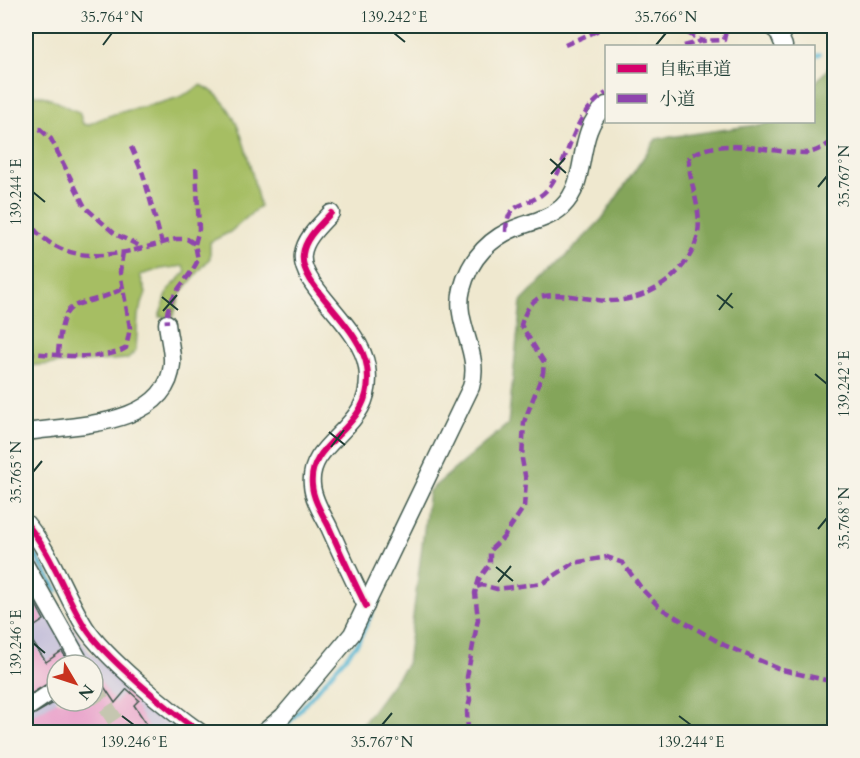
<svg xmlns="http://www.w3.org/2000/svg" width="860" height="758" font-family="Cardo,'Noto Serif JP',serif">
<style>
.industrial{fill:#c5c0da;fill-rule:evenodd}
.green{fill:#a6be64;stroke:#627e4c;stroke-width:1.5}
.forest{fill:#84a55a;stroke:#527147;stroke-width:1.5}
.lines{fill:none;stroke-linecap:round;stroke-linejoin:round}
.stream{stroke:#54b6d3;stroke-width:4}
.building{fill:#e9a3cb}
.minor-tunnel{stroke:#c5c6b0;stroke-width:16;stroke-dasharray:16 8;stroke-linecap:butt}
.minor-casing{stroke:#3e574b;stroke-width:19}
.minor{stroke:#fff;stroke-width:16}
.quiet{stroke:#8e44ad;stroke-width:4.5;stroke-dasharray:9 4.5;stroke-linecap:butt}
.cycleway-casing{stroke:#f7f3e8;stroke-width:10}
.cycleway{stroke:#d6006c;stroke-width:6}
.ticks{fill:none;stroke:#1f3d34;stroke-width:2}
.neatline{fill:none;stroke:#1f3d34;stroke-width:2}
.ticks-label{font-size:15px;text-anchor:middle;fill:#1f3d34}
</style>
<rect width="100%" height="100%" fill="#f7f3e8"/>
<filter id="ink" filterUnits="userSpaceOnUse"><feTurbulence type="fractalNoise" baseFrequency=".0167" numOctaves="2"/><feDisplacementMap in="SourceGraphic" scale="12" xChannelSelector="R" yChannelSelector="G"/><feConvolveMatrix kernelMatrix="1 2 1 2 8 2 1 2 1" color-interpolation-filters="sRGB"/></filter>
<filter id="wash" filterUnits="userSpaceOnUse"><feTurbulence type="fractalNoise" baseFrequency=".008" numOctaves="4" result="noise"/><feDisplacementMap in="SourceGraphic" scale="24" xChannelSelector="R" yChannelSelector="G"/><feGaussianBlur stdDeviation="1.35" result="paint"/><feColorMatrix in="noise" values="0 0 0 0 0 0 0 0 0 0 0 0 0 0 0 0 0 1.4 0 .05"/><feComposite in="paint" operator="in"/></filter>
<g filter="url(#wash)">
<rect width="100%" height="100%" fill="#efe8cf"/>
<!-- industrial -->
<path class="industrial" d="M26,544L65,616L89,651L179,732H26ZM57,665H93V701H57Z"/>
<!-- green -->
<path class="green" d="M201,85C243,103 249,167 260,206L230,232L210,242V258L181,293L173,317H159L169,289L186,272L184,266L161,269L140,275L146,293L138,315L136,350L127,359L26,366V97C43,89 62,107 79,112L83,124L88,125C125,104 169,109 201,85Z"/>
<!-- forest -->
<polygon class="forest" points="834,62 834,732 357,732 407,664 429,491 508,424 521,302 602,219 656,139 778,122 814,122 814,84"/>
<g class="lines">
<!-- stream -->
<g class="stream">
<polyline points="814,56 820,54"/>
<polyline points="26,539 57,591"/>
<polyline points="160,712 177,728"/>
<polyline points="281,732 358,643 397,560"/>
</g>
</g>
<g id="blocks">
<!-- building -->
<g class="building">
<polygon points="34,601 44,620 26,632 46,662 62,651 70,665 57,665 57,678 26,697 26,606"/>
<polygon points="93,670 115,703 127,689 139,700 134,705 152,732 34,732 26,719 57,701 93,701"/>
</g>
</g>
</g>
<g filter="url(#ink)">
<use href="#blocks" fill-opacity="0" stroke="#3e574b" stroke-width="1.5"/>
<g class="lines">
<!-- minor-tunnel -->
<polyline class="minor-tunnel" points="93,687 123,732"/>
<defs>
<g id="minor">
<polyline points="770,26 778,32 784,46"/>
<path d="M331,213C320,225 305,238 303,254C298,286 360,324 367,367C377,430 307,438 312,485C313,500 323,515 329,527C341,554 353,580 366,606"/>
<path d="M26,432C72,425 167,427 172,364C173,351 168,336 167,323"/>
<path d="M26,523C52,554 64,593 85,627C104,657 170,711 200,732"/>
<polyline points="26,566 82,665"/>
<polyline points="26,709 57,688"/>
<path d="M264,732L283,716L352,634L471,387C482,353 453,323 462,289C470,258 491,236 521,226C536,221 551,217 562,207C591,179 573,135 606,105"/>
</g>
</defs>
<!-- minor casing -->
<use href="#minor" class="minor-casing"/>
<!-- minor -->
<use href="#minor" class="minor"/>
<!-- quiet -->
<g class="quiet">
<polyline points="675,26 702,41"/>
<polyline points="565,45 608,26"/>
<polyline points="684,46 702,41 724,40 726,30 719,26"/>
<polyline points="26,129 40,129 51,139 85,207 115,234 142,247"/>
<polyline points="131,147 143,174 162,243"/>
<path d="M26,218C62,274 123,254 176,239H187L195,244L198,260C188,282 164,297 167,323"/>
<path d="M506,232C506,196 533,210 550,186C572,155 570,117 606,93"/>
<polyline points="195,244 199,229 196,166"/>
<path d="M26,353C52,354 105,362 126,348L130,328L120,272L123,252"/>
<path d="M58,354C63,289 74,313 122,289"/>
<polyline points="477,587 482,585 497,589 543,583 574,563 607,557 623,563 642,589 660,608 724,645 782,670 834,682"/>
<path d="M468,732L467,711L470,700L467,677L478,619L475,593L479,579L490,564V550L503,538L524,507L526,481L522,459L524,422L543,373L544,362L521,325C524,315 528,305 537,299C552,289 592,301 610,301C648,301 687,275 697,238C704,210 688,184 689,157C720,135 770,153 805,153C815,153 826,146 834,140"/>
</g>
<defs>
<g id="cycleway">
<path d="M331,213C320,225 305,238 303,254C298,286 360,324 367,367C377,430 307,438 312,485C313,500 323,515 329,527C341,554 353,580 366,606"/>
<path d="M26,523C52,554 64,593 85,627C104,657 170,711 200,732"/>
</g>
</defs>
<!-- cycleway casing -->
<use href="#cycleway" class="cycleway-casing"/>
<!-- cycleway -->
<use href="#cycleway" class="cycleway"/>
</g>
</g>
<!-- ticks -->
<path class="ticks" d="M394,33L405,42M103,45L112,33M656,45L666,33M550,159L566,173M551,174L565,158M818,187L827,176M33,192L45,202M717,295L733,308M162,297L178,310M719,310L732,293M163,311L177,295M815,374L827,384M329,432L345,445M331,447L344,430M33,472L42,461M818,529L827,518M496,567L513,581M498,582L511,566M33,643L45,653M122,716L134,725M679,716L691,725M382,725L392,713"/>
<!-- margin -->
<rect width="860" height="758" fill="none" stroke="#f7f3e8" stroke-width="66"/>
<!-- legend -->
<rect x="605" y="45" width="210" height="78" fill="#f7f3e8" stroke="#a1aaa0" stroke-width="1.5"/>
<rect x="617" y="64" width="30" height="9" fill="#d6006c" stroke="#a1aaa0" stroke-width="1.5"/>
<text x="659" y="75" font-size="18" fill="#1f3d34">自転車道</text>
<rect x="617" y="94" width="30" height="9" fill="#8e44ad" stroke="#a1aaa0" stroke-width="1.5"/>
<text x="659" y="105" font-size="18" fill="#1f3d34">小道</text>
<!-- north arrow -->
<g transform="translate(75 683) rotate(129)"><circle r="28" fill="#f7f3e8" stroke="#a1aaa0" stroke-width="1.5"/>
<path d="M0-4.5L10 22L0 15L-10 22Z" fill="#c8321e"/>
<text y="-9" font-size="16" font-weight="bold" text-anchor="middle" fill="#1f3d34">N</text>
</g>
<rect x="33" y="33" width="794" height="692" class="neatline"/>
<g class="ticks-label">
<text x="112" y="22">35.764°N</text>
<text x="394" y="22">139.242°E</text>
<text x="666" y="22">35.766°N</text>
<text transform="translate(844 176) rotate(-90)" y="5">35.767°N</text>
<text transform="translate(16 192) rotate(-90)" y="5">139.244°E</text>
<text transform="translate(844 384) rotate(-90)" y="5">139.242°E</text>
<text transform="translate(16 472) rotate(-90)" y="5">35.765°N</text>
<text transform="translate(844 518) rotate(-90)" y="5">35.768°N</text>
<text transform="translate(16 643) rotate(-90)" y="5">139.246°E</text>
<text x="134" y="747">139.246°E</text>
<text x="382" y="747">35.767°N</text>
<text x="691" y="747">139.244°E</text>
</g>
</svg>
